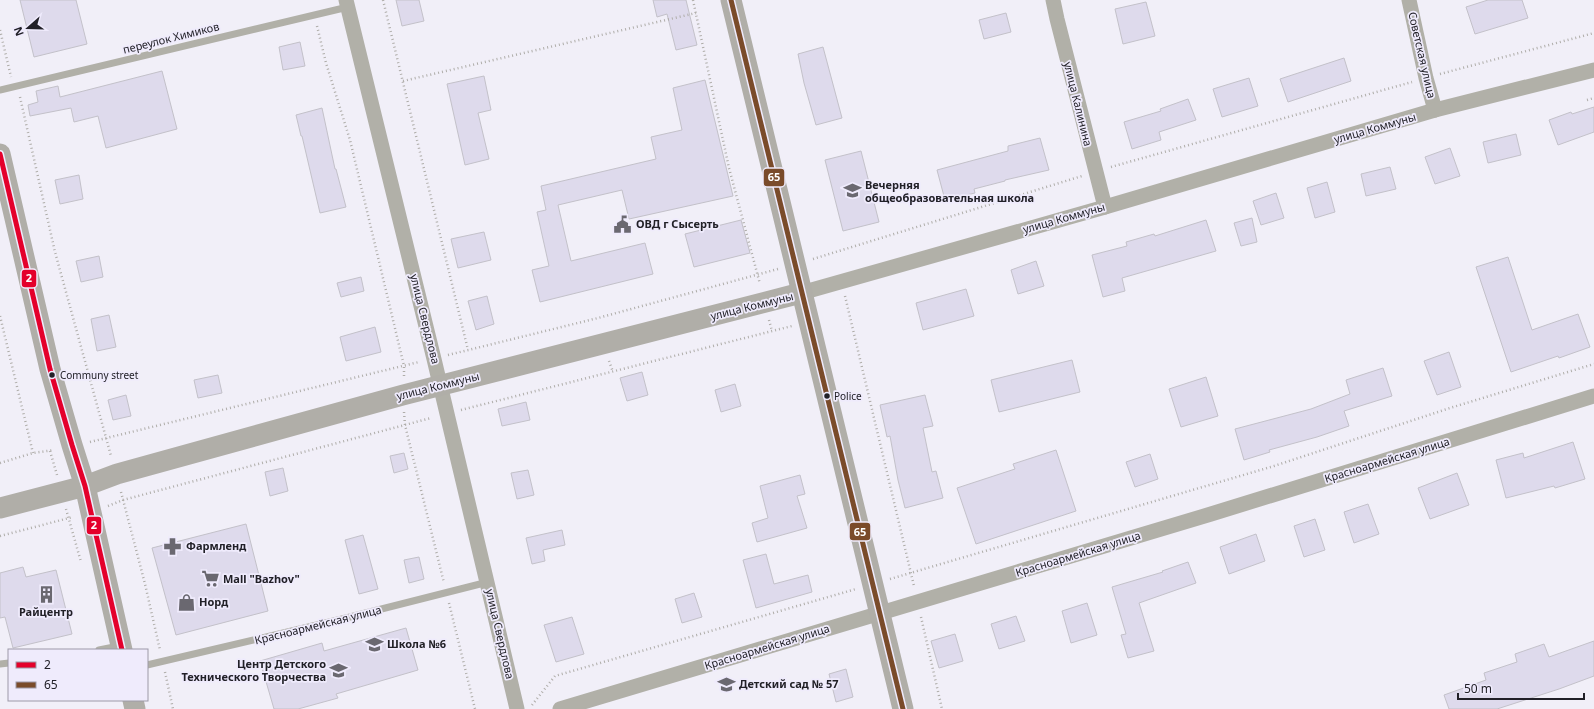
<svg xmlns="http://www.w3.org/2000/svg" width="1594" height="709" font-family="'Noto Sans',sans-serif">
<style>
.building{fill:#dedaec;stroke:#c3c1c9}
.lines{fill:none;stroke-linecap:round;stroke-linejoin:round}
.path{stroke:#afada9;stroke-width:2.5;stroke-dasharray:1 3;stroke-linecap:butt}
.lane{stroke:#b1b0a8;stroke-width:7}
.street{stroke:#b1b0a8;stroke-width:15}
.secondary{stroke:#b0aea8;stroke-width:21}
.bus-1-casing{stroke:#efebfc;stroke-width:8}
.bus-2-casing{stroke:#efebfc;stroke-width:8}
.bus-1{stroke:#e4002b;stroke-width:5}
.bus-2{stroke:#7a4b2a;stroke-width:5}
.bus-dot{fill:#212027;stroke:#efebfc;stroke-width:1.5}
.labels{text-anchor:middle;stroke-width:3.5;stroke-linejoin:round;paint-order:stroke}
.bus-label{font-size:10px;fill:#212027;stroke:#efebfc;text-anchor:start}
.street-label{font-size:11px;fill:#212027;stroke:#efebfc}
.poi-label{font-size:11px;font-weight:bold;fill:#212027;stroke:#efebfc;text-anchor:start}
.line-badge{stroke:#efebfc;stroke-width:1.5}
.badge-label{font-size:11px;text-anchor:middle;font-weight:bold;fill:#fff}
</style>
<rect width="100%" height="100%" fill="#f1eff8"/>
<!-- building -->
<g class="building">
<polygon points="20,0 76,0 87,44 34,57"/>
<polygon points="396,0 419,0 424,21 402,26"/>
<polygon points="653,0 686,0 697,45 676,50 667,14 657,17"/>
<polygon points="1488,0 1522,0 1528,18 1475,34 1466,7"/>
<polygon points="1146,2 1155,36 1123,44 1115,9"/>
<polygon points="1006,13 1011,32 984,39 979,20"/>
<polygon points="300,42 305,66 283,70 279,47"/>
<polygon points="823,47 842,118 816,125 804,83 798,54"/>
<polygon points="1344,58 1351,81 1288,102 1280,79"/>
<polygon points="162,71 177,129 106,148 98,116 74,122 71,108 30,116 28,105 38,102 36,91 58,86 60,97"/>
<polygon points="484,76 491,110 478,113 489,159 465,165 447,84"/>
<polygon points="1249,78 1258,106 1222,117 1213,89"/>
<polygon points="705,80 733,196 629,219 622,190 558,205 571,261 645,243 653,274 540,302 532,270 549,266 537,212 546,210 541,186 656,159 651,137 682,130 673,88"/>
<polygon points="1188,99 1196,120 1159,132 1161,140 1132,149 1124,122 1161,111 1160,109"/>
<polygon points="1594,107 1594,132 1558,145 1549,120 1571,112 1572,114"/>
<polygon points="322,108 335,169 336,169 346,207 320,213 302,136 301,136 296,115"/>
<polygon points="1516,134 1521,155 1488,163 1483,142"/>
<polygon points="1040,138 1049,170 1005,180 1005,181 974,189 975,193 945,200 937,170 1008,151 1008,146"/>
<polygon points="1450,148 1460,176 1435,184 1425,157"/>
<polygon points="861,151 879,222 843,231 825,160"/>
<polygon points="1390,167 1396,189 1366,196 1361,174"/>
<polygon points="79,175 83,199 60,204 55,180"/>
<polygon points="1327,182 1335,212 1315,218 1307,188"/>
<polygon points="1276,193 1284,218 1261,225 1253,201"/>
<polygon points="1252,218 1257,242 1241,246 1234,223"/>
<polygon points="741,220 750,253 694,267 685,234"/>
<polygon points="1206,220 1216,251 1122,278 1125,291 1103,297 1092,255 1127,246 1126,242 1154,234 1155,236"/>
<polygon points="484,232 491,260 458,268 451,239"/>
<polygon points="99,256 103,277 81,282 76,261"/>
<polygon points="1508,257 1532,330 1578,314 1590,347 1559,358 1558,356 1511,372 1476,267"/>
<polygon points="1036,261 1044,286 1018,294 1011,270"/>
<polygon points="361,277 364,291 341,297 337,283"/>
<polygon points="966,289 974,316 923,330 916,303"/>
<polygon points="487,296 494,324 476,330 468,301"/>
<polygon points="109,315 116,347 97,351 91,319"/>
<polygon points="375,327 381,352 346,361 340,337"/>
<polygon points="1449,352 1461,387 1437,395 1424,361"/>
<polygon points="1072,360 1080,392 999,412 991,380"/>
<polygon points="1383,368 1392,396 1344,411 1349,426 1317,437 1269,450 1270,452 1244,460 1235,429 1311,409 1350,394 1346,380"/>
<polygon points="642,372 648,395 627,401 620,378"/>
<polygon points="218,375 222,393 198,398 194,380"/>
<polygon points="1206,377 1218,416 1181,427 1169,389"/>
<polygon points="735,384 741,406 721,412 715,390"/>
<polygon points="126,395 131,416 113,420 108,400"/>
<polygon points="925,395 933,426 923,428 932,472 936,471 943,498 905,508 898,480 890,436 887,437 880,405"/>
<polygon points="526,402 530,420 502,426 498,409"/>
<polygon points="1573,442 1585,479 1555,488 1554,486 1506,498 1496,460 1523,453 1524,458"/>
<polygon points="1056,450 1076,511 976,544 957,488 1015,469 1013,464"/>
<polygon points="404,453 408,469 394,473 390,456"/>
<polygon points="1150,454 1158,479 1135,487 1126,462"/>
<polygon points="283,468 288,491 270,496 265,472"/>
<polygon points="528,470 534,495 517,499 511,473"/>
<polygon points="1457,473 1469,505 1430,519 1418,488"/>
<polygon points="800,475 805,494 797,496 807,528 757,542 752,523 768,518 760,486"/>
<polygon points="1368,504 1379,534 1354,543 1344,512"/>
<polygon points="1315,519 1325,550 1304,557 1294,526"/>
<polygon points="246,524 268,611 176,635 152,548"/>
<polygon points="562,530 565,545 543,550 545,561 532,564 526,538"/>
<polygon points="1256,534 1265,561 1229,574 1220,547"/>
<polygon points="363,535 378,589 359,594 345,540"/>
<polygon points="766,554 774,584 808,575 812,592 756,608 743,560"/>
<polygon points="419,557 424,579 409,583 404,560"/>
<polygon points="1188,562 1196,583 1139,603 1154,651 1128,658 1121,635 1126,634 1112,587 1163,572 1162,571"/>
<polygon points="23,567 26,577 56,570 72,634 13,648 5,617 0,618 0,573"/>
<polygon points="694,593 702,617 682,623 675,599"/>
<polygon points="1087,603 1097,635 1071,643 1062,611"/>
<polygon points="1016,616 1025,641 999,649 991,624"/>
<polygon points="572,617 584,654 556,662 544,625"/>
<polygon points="406,628 418,670 336,694 338,698 298,709 274,709 260,661 322,643 324,651"/>
<polygon points="955,634 963,661 939,668 931,641"/>
<polygon points="1594,641 1594,676 1559,689 1497,709 1449,709 1444,695 1486,680 1484,673 1517,662 1515,654 1544,644 1549,657"/>
<polygon points="846,669 853,697 836,702 829,674"/>
</g>
<g class="lines">
<!-- path -->
<g class="path">
<polyline points="383,0 468,350"/>
<polyline points="693,0 729,168 760,284"/>
<polyline points="317,26 326,63 350,140 404,366 404,376"/>
<polyline points="0,30 11,77"/>
<polyline points="1440,74 1594,33"/>
<polyline points="403,81 696,13"/>
<polyline points="20,97 55,252 111,456"/>
<polyline points="1587,100 1594,98"/>
<polyline points="1111,167 1412,82"/>
<polyline points="813,259 1082,176"/>
<polyline points="845,296 914,586"/>
<polyline points="0,316 33,453"/>
<polyline points="769,320 772,331"/>
<polyline points="448,355 598,318 778,269"/>
<polyline points="609,361 613,372"/>
<polyline points="461,410 792,326"/>
<polyline points="404,412 405,425 444,583"/>
<polyline points="90,442 419,362"/>
<polyline points="50,451 57,475"/>
<polyline points="0,463 33,453 54,450"/>
<polyline points="121,492 145,584 160,650"/>
<polyline points="108,506 123,500 431,418"/>
<polyline points="66,509 81,562"/>
<polyline points="0,536 73,517"/>
<polyline points="890,579 1274,466 1450,408 1594,364"/>
<polyline points="449,603 475,709"/>
<polyline points="921,617 942,709"/>
<polyline points="165,672 173,709"/>
<polyline points="532,705 555,676 856,589"/>
</g>
<!-- lane -->
<g class="lane">
<polyline points="0,90 348,7"/>
<polyline points="99,650 119,646"/>
<polyline points="0,664 9,663"/>
<polyline points="147,665 342,619 488,582"/>
</g>
<!-- street -->
<g class="street">
<polyline points="346,0 434,359 517,709"/>
<polyline points="1053,0 1057,19 1105,207"/>
<polyline points="1409,0 1426,78 1435,110"/>
<polyline points="801,293 1105,207 1435,110 1594,70"/>
<polyline points="560,709 1211,514 1594,396"/>
</g>
<!-- secondary -->
<g class="secondary">
<polyline points="731,0 903,709"/>
<polyline points="0,154 50,369 72,445 85,486 122,650"/>
<polyline points="0,508 85,486 117,474 403,395 801,293"/>
<polyline points="133,700 135,709"/>
</g>
<defs>
<polyline id="bus-1" points="0,154 50,369 72,445 85,486 122,650"/>
<polyline id="bus-2" points="731,0 903,709"/>
</defs>
<!-- bus-1 casing -->
<use href="#bus-1" class="bus-1-casing"/>
<!-- bus-2 casing -->
<use href="#bus-2" class="bus-2-casing"/>
<!-- bus-1 -->
<use href="#bus-1" class="bus-1"/>
<!-- bus-2 -->
<use href="#bus-2" class="bus-2"/>
</g>
<!-- icons -->
<defs>
<symbol id="school-bare" viewBox="-9 -9 18 18"><path d="M0-5L7-2L0 1L-7-2ZM-4 1L0 2.5L4 1V4Q0 6-4 4Z" fill="#6a6870" stroke="#efebfc" stroke-width="2.5" paint-order="stroke"/></symbol>
<symbol id="civic-bare" viewBox="-9 -9 18 18"><path d="M-.6-6.5H3V-4.5H.6V-3L4-1V1h2V6H-6V1h2V-1L-.6-3ZM-1.2 2.5V6h2.4V2.5Z" fill="#6a6870" stroke="#efebfc" stroke-width="2.5" paint-order="stroke"/></symbol>
<symbol id="pharmacy-bare" viewBox="-9 -9 18 18"><path d="M-2-6h4v4h4v4h-4v4h-4v-4h-4v-4h4Z" fill="#6a6870" stroke="#efebfc" stroke-width="2.5" paint-order="stroke"/></symbol>
<symbol id="supermarket-bare" viewBox="-9 -9 18 18"><path d="M-6-5.5h2.5l.6 2H6L4.5 2H-2.5L-4.4-4H-6ZM-1.5 3.2a1.3 1.3 0 1 0 .1 0ZM3 3.2a1.3 1.3 0 1 0 .1 0Z" fill="#6a6870" stroke="#efebfc" stroke-width="2.5" paint-order="stroke"/></symbol>
<symbol id="building-bare" viewBox="-9 -9 18 18"><path d="M-4-6H4V6H1V3H-1V6H-4ZM-2.5-4.3h1.7v1.8h-1.7ZM.8-4.3h1.7v1.8H.8ZM-2.5-1h1.7V.8h-1.7ZM.8-1h1.7V.8H.8Z" fill="#6a6870" stroke="#efebfc" stroke-width="2.5" paint-order="stroke"/></symbol>
<symbol id="shop-bare" viewBox="-9 -9 18 18"><path d="M-5-2.5h2.3a2.7 3.5 0 0 1 5.4 0H5L5.5 6h-11ZM-1.5-2.5h3a1.5 2.3 0 0 0-3 0Z" fill="#6a6870" stroke="#efebfc" stroke-width="2.5" paint-order="stroke"/></symbol>
</defs>
<g fill-rule="evenodd">
<use href="#school-bare" x="840" y="178" width="25" height="25"/>
<use href="#civic-bare" x="610" y="212" width="25" height="25"/>
<use href="#pharmacy-bare" x="160" y="534" width="25" height="25"/>
<use href="#supermarket-bare" x="198" y="566" width="25" height="25"/>
<use href="#building-bare" x="34" y="582" width="25" height="25"/>
<use href="#shop-bare" x="174" y="590" width="25" height="25"/>
<use href="#school-bare" x="362" y="632" width="25" height="25"/>
<use href="#school-bare" x="326" y="658" width="25" height="25"/>
<use href="#school-bare" x="714" y="672" width="25" height="25"/>
</g>
<!-- markers -->
<g class="bus-dot">
<circle cx="52" cy="375" r="3.5"/>
<circle cx="827" cy="396" r="3.5"/>
</g>
<g class="labels">
<!-- bus labels -->
<g class="bus-label">
<text x="60" y="379">Communy street</text>
<text x="834" y="400">Police</text>
</g>
<!-- street labels -->
<g class="street-label">
<text transform="translate(171 38) rotate(-14)" y="4">переулок Химиков</text>
<text transform="translate(1422 55) rotate(77)" y="4">Советская улица</text>
<text transform="translate(1078 104) rotate(76)" y="4">улица Калинина</text>
<text transform="translate(1375 128) rotate(-16)" y="4">улица Коммуны</text>
<text transform="translate(1064 218) rotate(-16)" y="4">улица Коммуны</text>
<text transform="translate(752 306) rotate(-14)" y="4">улица Коммуны</text>
<text transform="translate(425 319) rotate(76)" y="4">улица Свердлова</text>
<text transform="translate(438 386) rotate(-14)" y="4">улица Коммуны</text>
<text transform="translate(1387 460) rotate(-17)" y="4">Красноармейская улица</text>
<text transform="translate(1078 554) rotate(-17)" y="4">Красноармейская улица</text>
<text transform="translate(318 625) rotate(-14)" y="4">Красноармейская улица</text>
<text transform="translate(500 634) rotate(77)" y="4">улица Свердлова</text>
<text transform="translate(767 647) rotate(-17)" y="4">Красноармейская улица</text>
</g>
<!-- poi labels -->
<g class="poi-label">
<text x="865" y="189">Вечерняя<tspan x="865" dy="13">общеобразовательная школа</tspan></text>
<text x="636" y="228">ОВД г Сысерть</text>
<text x="186" y="550">Фармленд</text>
<text x="223" y="583">Mall "Bazhov"</text>
<text x="199" y="606">Норд</text>
<text x="46" y="616" text-anchor="middle">Райцентр</text>
<text x="387" y="648">Школа №6</text>
<text x="326" y="668" text-anchor="end">Центр Детского<tspan x="326" dy="13">Технического Творчества</tspan></text>
<text x="739" y="688">Детский сад № 57</text>
</g>
</g>
<g class="line-badge">
<rect x="763" y="168" width="22" height="19" rx="4" fill="#7a4b2a"/>
<rect x="21" y="269" width="16" height="19" rx="4" fill="#e4002b"/>
<rect x="86" y="516" width="16" height="19" rx="4" fill="#e4002b"/>
<rect x="849" y="522" width="22" height="19" rx="4" fill="#7a4b2a"/>
</g>
<g class="badge-label">
<text x="774" y="181">65</text>
<text x="29" y="282">2</text>
<text x="94" y="529">2</text>
<text x="860" y="536">65</text>
</g>
<!-- legend -->
<rect x="8" y="649" width="140" height="52" fill="#efebfc" stroke="#9d9aa7"/>
<rect x="16" y="662" width="20" height="6" fill="#e4002b" stroke="#9d9aa7"/>
<text x="44" y="669" font-size="12" fill="#212027">2</text>
<rect x="16" y="682" width="20" height="6" fill="#7a4b2a" stroke="#9d9aa7"/>
<text x="44" y="689" font-size="12" fill="#212027">65</text>
<!-- north arrow -->
<g transform="translate(28 28) rotate(250)" stroke="#efebfc" stroke-width="3" paint-order="stroke">
<path d="M0-3L7 15L0 10L-7 15Z" fill="#212027"/>
<text y="-6" font-size="11" font-weight="bold" text-anchor="middle" fill="#212027">N</text>
</g>
<!-- scale -->
<path d="M1458 693v6h126v-6" fill="none" stroke="#212027" stroke-width="2"/>
<text x="1464" y="693" font-size="12" fill="#212027" stroke="#efebfc" stroke-width="3" paint-order="stroke">50 m</text>
</svg>
